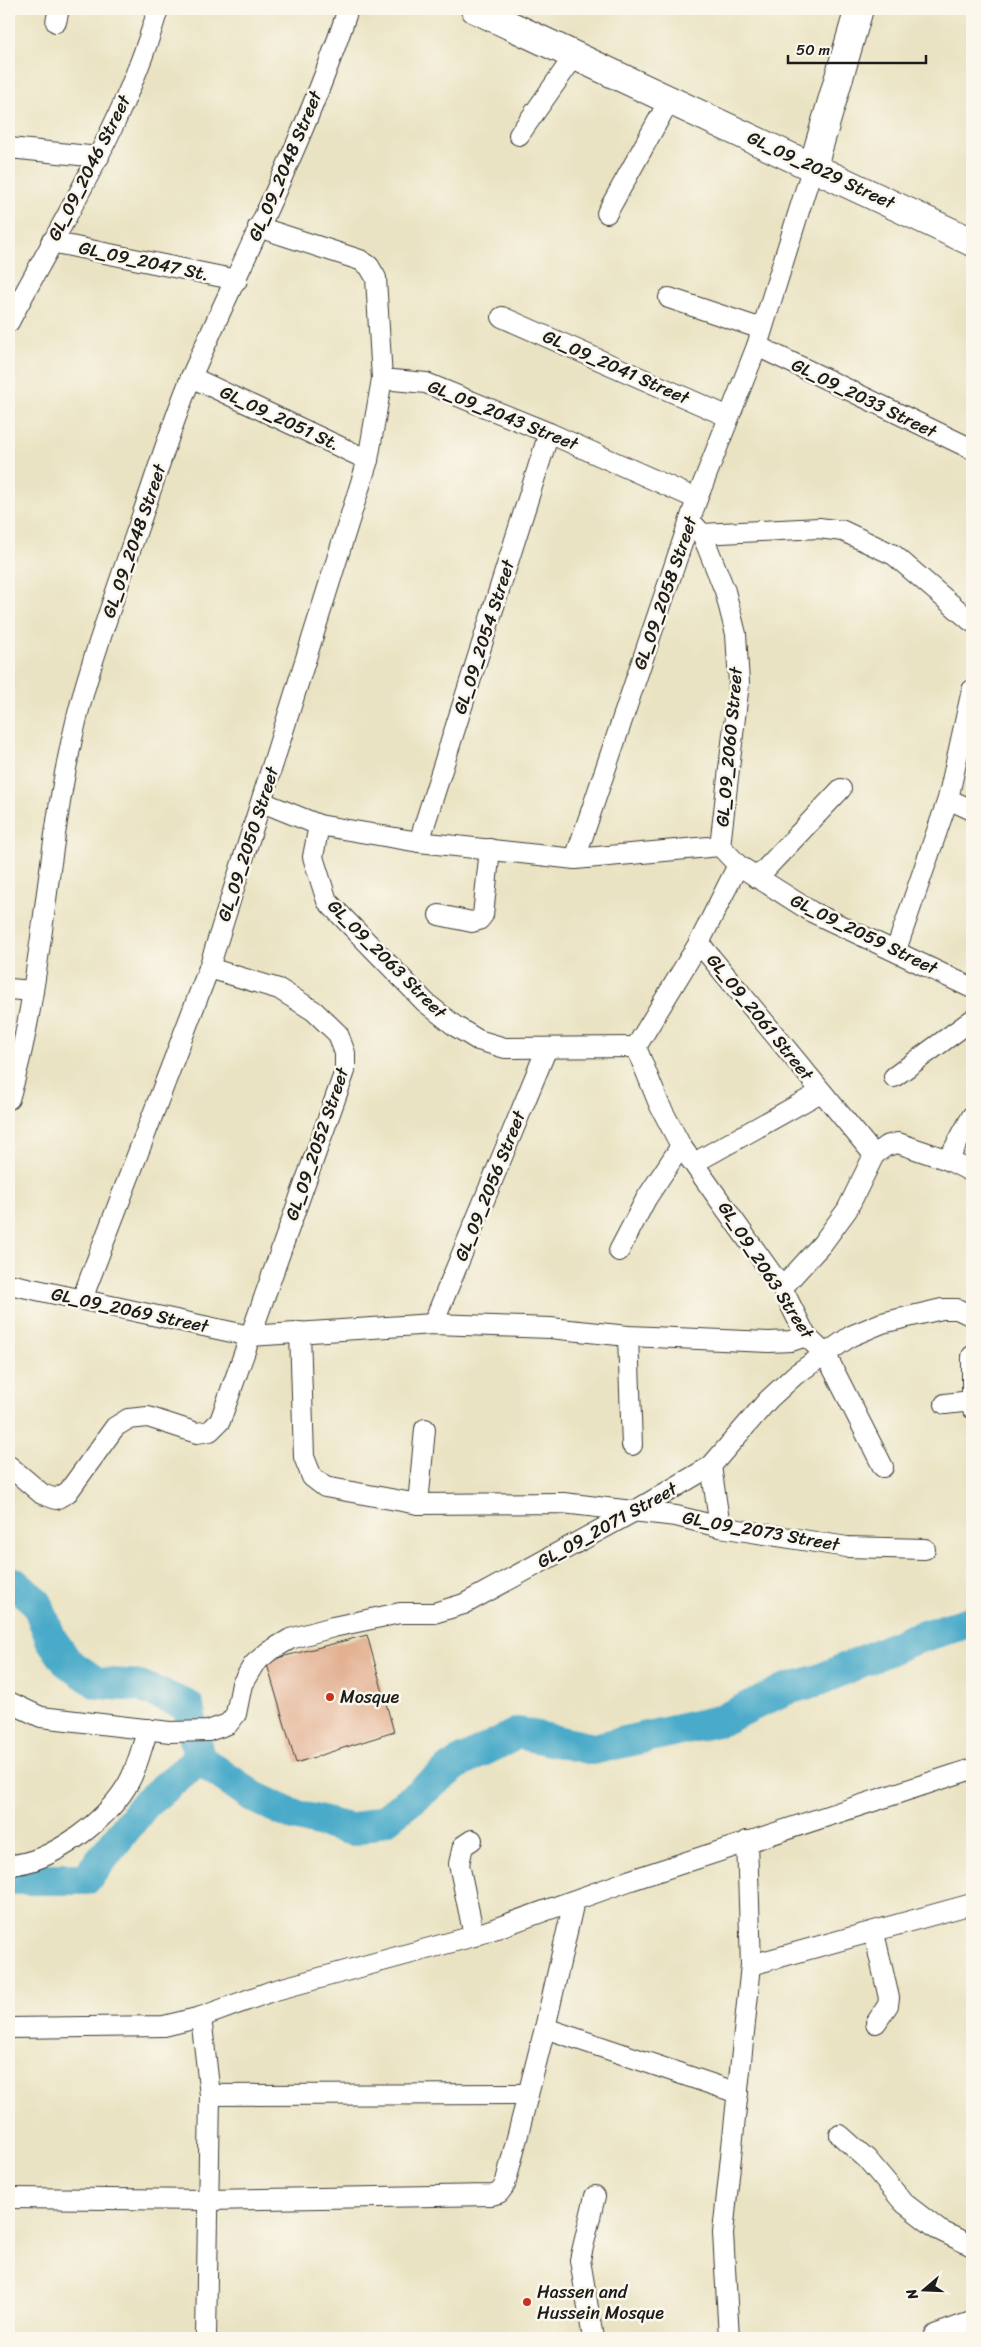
<svg xmlns="http://www.w3.org/2000/svg" width="981" height="2347" font-family="Sriracha,sans-serif">
<style>
.lines{fill:none;stroke-linecap:round;stroke-linejoin:round}
.river{stroke:#4aaac9;stroke-width:32}
.building{fill:#e3b092}
.minor-casing{stroke:#3b3a35;stroke-width:22}
.secondary-casing{stroke:#3b3a35;stroke-width:30}
.minor{stroke:#fff;stroke-width:20}
.secondary{stroke:#fff;stroke-width:28}
.poi-dot{fill:#c8321e;stroke:#fbf7ec;stroke-width:2}
.labels{text-anchor:middle;stroke-width:5;stroke-linejoin:round;paint-order:stroke}
.street-label{font-size:18px;fill:#1c1c1c;stroke:#fbf7ec}
.poi-label{font-size:18px;fill:#1c1c1c;stroke:#fbf7ec;text-anchor:start}
</style>
<rect width="100%" height="100%" fill="#fbf7ec"/>
<filter id="ink" filterUnits="userSpaceOnUse"><feTurbulence type="fractalNoise" baseFrequency=".02" numOctaves="2"/><feDisplacementMap in="SourceGraphic" scale="10" xChannelSelector="R" yChannelSelector="G"/><feConvolveMatrix kernelMatrix="1 2 1 2 8 2 1 2 1" color-interpolation-filters="sRGB"/></filter>
<filter id="wash" filterUnits="userSpaceOnUse"><feTurbulence type="fractalNoise" baseFrequency=".0096" numOctaves="4" result="noise"/><feDisplacementMap in="SourceGraphic" scale="20" xChannelSelector="R" yChannelSelector="G"/><feGaussianBlur stdDeviation="1.12" result="paint"/><feColorMatrix in="noise" values="0 0 0 0 0 0 0 0 0 0 0 0 0 0 0 0 0 1.4 0 .05"/><feComposite in="paint" operator="in"/></filter>
<g filter="url(#wash)">
<rect width="100%" height="100%" fill="#eae3c3"/>
<g class="lines">
<!-- river -->
<g class="river">
<polyline points="9,1582 14,1583 37,1603 51,1639 67,1662 97,1683 140,1686 188,1706 199,1759 254,1797 290,1814 353,1830 386,1819 457,1764 518,1733 593,1749 722,1720 784,1690 819,1680 911,1640 972,1621"/>
<polyline points="9,1879 86,1879 145,1804 199,1759"/>
</g>
</g>
<g id="blocks">
<!-- building -->
<polygon class="building" points="367,1635 394,1732 296,1763 266,1661"/>
</g>
</g>
<g filter="url(#ink)">
<use href="#blocks" fill-opacity="0" stroke="#3b3a35" stroke-width="1"/>
<g class="lines">
<defs>
<g id="minor">
<polyline points="56,22 59,9"/>
<polyline points="519,135 575,55"/>
<polyline points="9,148 99,157"/>
<polyline points="607,213 670,99"/>
<polyline points="51,242 237,280"/>
<polyline points="669,298 762,329"/>
<polyline points="502,317 729,417"/>
<path d="M9,322C63,220 126,121 158,9"/>
<polyline points="757,346 972,449"/>
<polyline points="191,377 368,460"/>
<polyline points="382,379 426,383 549,433 697,499"/>
<polyline points="695,526 702,534 819,528 843,531 894,555 972,622"/>
<polyline points="702,534 725,591 736,634 739,683 720,846"/>
<polyline points="948,799 972,810"/>
<polyline points="262,802 319,825 419,842 575,859 720,846"/>
<polyline points="319,825 313,857 327,901 425,1002 455,1026 478,1040 505,1048 636,1047"/>
<polyline points="419,842 549,433"/>
<polyline points="720,846 738,865 812,912 972,988"/>
<polyline points="575,859 697,499 757,346 813,166"/>
<polyline points="757,878 841,789"/>
<polyline points="439,915 472,922 479,920 483,915 490,849"/>
<polyline points="699,943 874,1155"/>
<polyline points="896,950 948,799 972,690"/>
<polyline points="9,989 33,991"/>
<polyline points="636,1047 659,1104 681,1146 782,1288 806,1336 826,1355 883,1467"/>
<polyline points="636,1047 699,943 738,865"/>
<polyline points="894,1077 972,1020"/>
<path d="M9,1099C26,1044 34,987 42,930C54,840 64,751 92,664C108,614 125,565 142,516C158,469 173,421 192,375C245,254 307,135 348,9"/>
<polyline points="948,1160 972,1116"/>
<polyline points="694,1163 821,1092"/>
<polyline points="619,1251 646,1199 681,1146"/>
<polyline points="9,1284 250,1336 433,1324 550,1328 628,1336 769,1342 791,1341 806,1336"/>
<polyline points="782,1288 822,1244 847,1210 874,1155 886,1146 898,1143 948,1160 972,1172"/>
<polyline points="82,1299 209,968 368,460 382,379 376,278 369,266 360,260 258,227"/>
<polyline points="433,1324 547,1048"/>
<polyline points="300,1332 304,1457 312,1477 325,1487 418,1504 563,1503 676,1516 720,1527 847,1547 925,1549"/>
<polyline points="628,1336 632,1445"/>
<polyline points="972,1356 972,1408"/>
<polyline points="945,1404 971,1401"/>
<polyline points="9,1466 42,1494 56,1499 68,1492 115,1427 128,1419 148,1417 197,1433 210,1431 220,1421 345,1071 345,1053 338,1034 314,1011 279,989 209,968"/>
<polyline points="711,1466 720,1527"/>
<polyline points="418,1504 425,1429"/>
<polyline points="9,1702 41,1717 170,1732 208,1731 228,1724 236,1714 242,1684 254,1664 268,1652 290,1639 333,1627 400,1613 434,1613 464,1604 633,1512 711,1466 768,1400 795,1375 851,1336 882,1323 942,1309 957,1309 972,1316"/>
<polyline points="472,1840 463,1846 459,1864 474,1936"/>
<path d="M9,1865C52,1863 111,1818 130,1780C138,1765 142,1746 148,1729"/>
<polyline points="874,1933 889,1998 888,2005 876,2023"/>
<polyline points="751,1965 972,1904"/>
<polyline points="201,2017 272,1991 474,1936 631,1880 972,1769"/>
<polyline points="9,2028 164,2026 201,2017 210,2095 206,2338"/>
<polyline points="545,2028 738,2093"/>
<polyline points="210,2095 527,2094"/>
<polyline points="840,2135 867,2159 904,2203 939,2230 972,2246"/>
<polyline points="9,2198 208,2200 492,2195 499,2193 505,2185 545,2028 574,1901"/>
<polyline points="593,2338 580,2260 595,2196"/>
<polyline points="729,2338 723,2233 751,1965 747,1841"/>
</g>
<g id="secondary">
<polyline points="475,9 972,242"/>
<polyline points="813,166 859,9"/>
<polyline points="938,2338 972,2326"/>
</g>
</defs>
<!-- minor casing -->
<use href="#minor" class="minor-casing"/>
<!-- secondary casing -->
<use href="#secondary" class="secondary-casing"/>
<!-- minor -->
<use href="#minor" class="minor"/>
<!-- secondary -->
<use href="#secondary" class="secondary"/>
</g>
</g>
<!-- markers -->
<g class="poi-dot">
<circle cx="330" cy="1697" r="5"/>
<circle cx="527" cy="2302" r="5"/>
</g>
<g class="labels">
<!-- street labels -->
<g class="street-label">
<text transform="translate(285 166) rotate(-67)" y="6">GL_09_2048 Street</text>
<text transform="translate(89 168) rotate(-63)" y="6">GL_09_2046 Street</text>
<text transform="translate(821 170) rotate(25)" y="6">GL_09_2029 Street</text>
<text transform="translate(144 261) rotate(12)" y="6">GL_09_2047 St.</text>
<text transform="translate(616 367) rotate(24)" y="6">GL_09_2041 Street</text>
<text transform="translate(864 398) rotate(26)" y="6">GL_09_2033 Street</text>
<text transform="translate(503 415) rotate(22)" y="6">GL_09_2043 Street</text>
<text transform="translate(280 418) rotate(25)" y="6">GL_09_2051 St.</text>
<text transform="translate(134 541) rotate(-71)" y="6">GL_09_2048 Street</text>
<text transform="translate(665 593) rotate(-71)" y="6">GL_09_2058 Street</text>
<text transform="translate(484 637) rotate(-72)" y="6">GL_09_2054 Street</text>
<text transform="translate(729 747) rotate(-85)" y="6">GL_09_2060 Street</text>
<text transform="translate(248 844) rotate(-72)" y="6">GL_09_2050 Street</text>
<text transform="translate(864 934) rotate(26)" y="6">GL_09_2059 Street</text>
<text transform="translate(387 959) rotate(45)" y="6">GL_09_2063 Street</text>
<text transform="translate(760 1017) rotate(51)" y="6">GL_09_2061 Street</text>
<text transform="translate(317 1144) rotate(-71)" y="6">GL_09_2052 Street</text>
<text transform="translate(490 1186) rotate(-68)" y="6">GL_09_2056 Street</text>
<text transform="translate(766 1270) rotate(57)" y="6">GL_09_2063 Street</text>
<text transform="translate(130 1310) rotate(12)" y="6">GL_09_2069 Street</text>
<text transform="translate(607 1525) rotate(-29)" y="6">GL_09_2071 Street</text>
<text transform="translate(761 1531) rotate(10)" y="6">GL_09_2073 Street</text>
</g>
<!-- poi labels -->
<g class="poi-label">
<text x="340" y="1703">Mosque</text>
<text x="537" y="2298">Hassen and<tspan x="537" dy="21">Hussein Mosque</tspan></text>
</g>
</g>
<!-- margin -->
<rect width="981" height="2347" fill="none" stroke="#fbf7ec" stroke-width="30"/>
<!-- north arrow -->
<g transform="translate(924 2290) rotate(251)" stroke="#fbf7ec" stroke-width="4" paint-order="stroke">
<path d="M0-4L9 19L0 12L-9 19Z" fill="#1c1c1c"/>
<text y="-8" font-size="14" font-weight="bold" text-anchor="middle" fill="#1c1c1c">N</text>
</g>
<!-- scale -->
<path d="M788 55v8h138v-8" fill="none" stroke="#1c1c1c" stroke-width="2.5"/>
<text x="796" y="55" font-size="15" fill="#1c1c1c" stroke="#fbf7ec" stroke-width="4" paint-order="stroke">50 m</text>
</svg>
